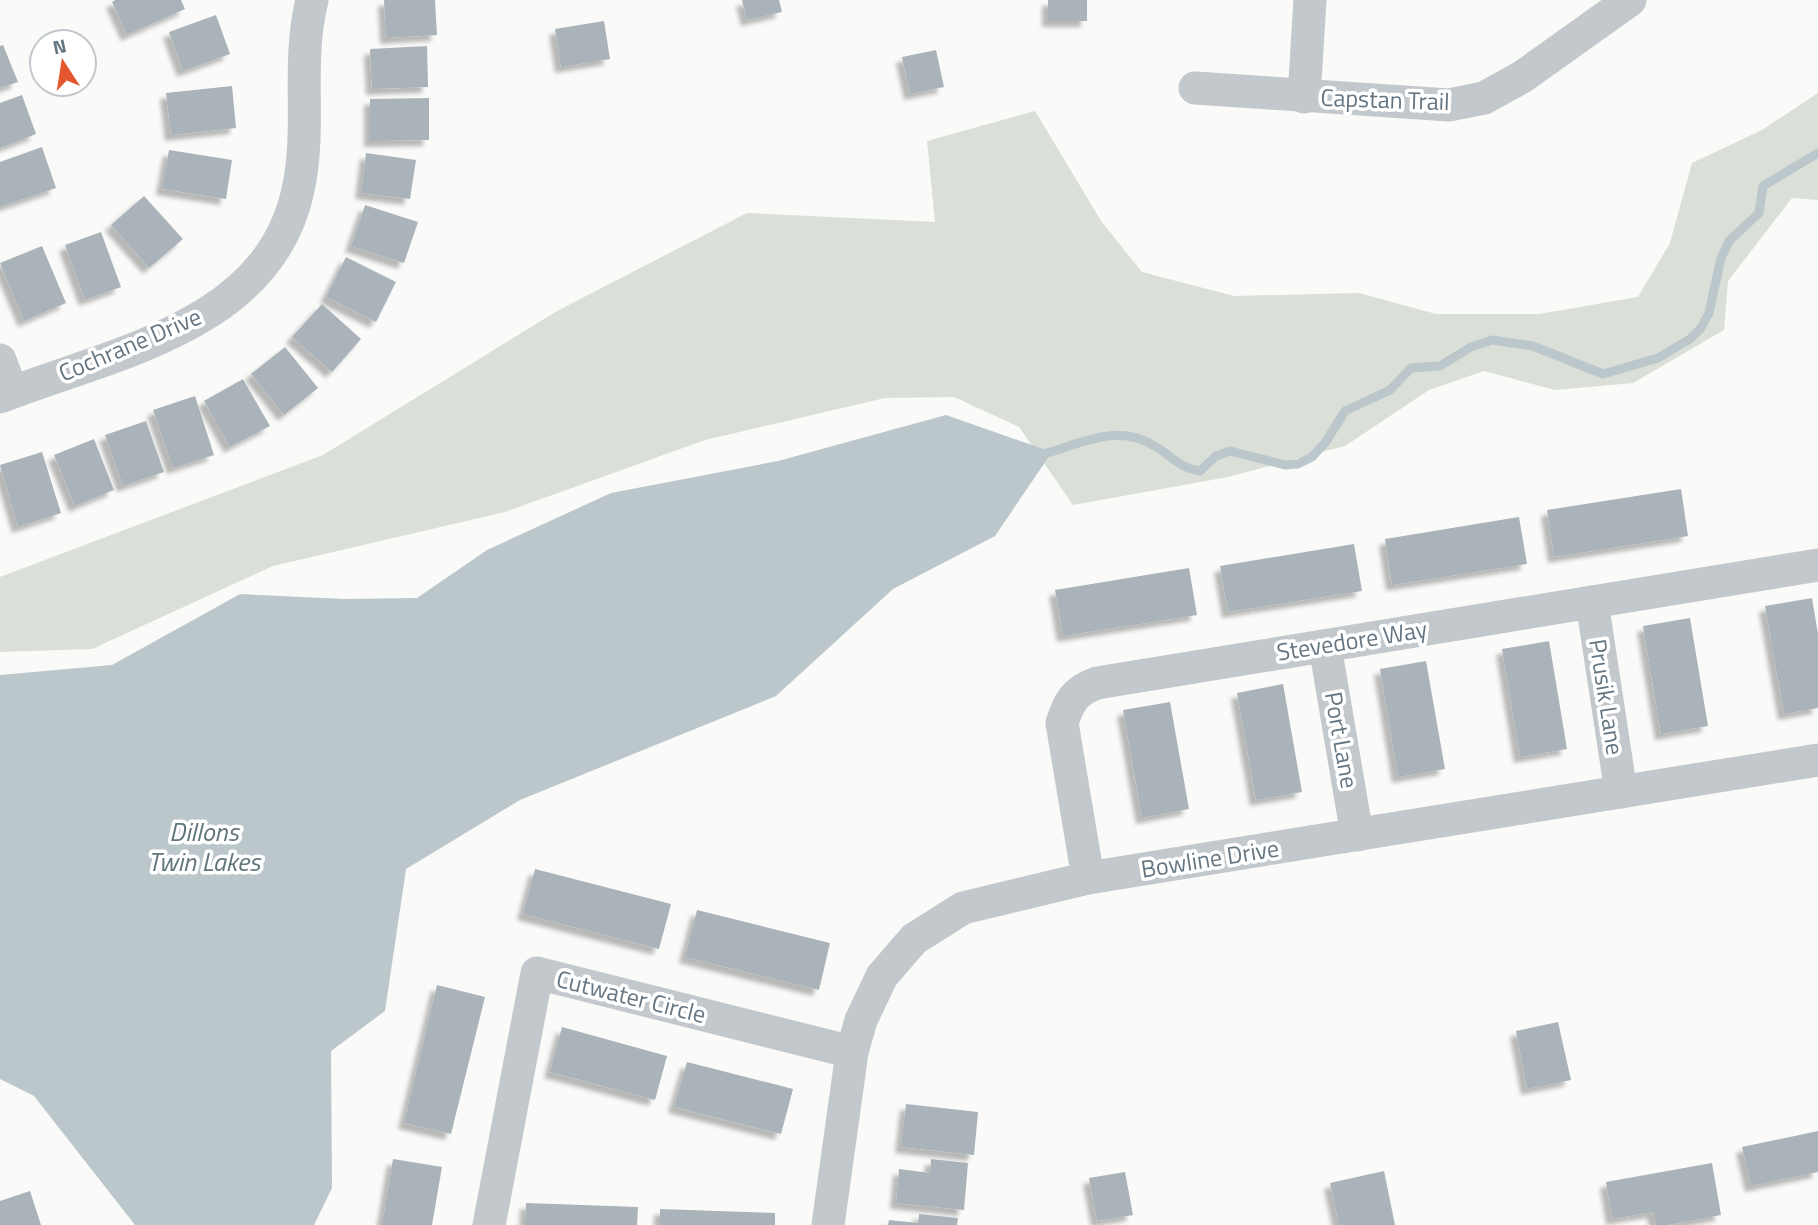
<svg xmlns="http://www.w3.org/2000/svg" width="1818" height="1225" font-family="'Titillium Web',sans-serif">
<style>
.green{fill:#dadfd7}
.water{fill:#bbc7cb}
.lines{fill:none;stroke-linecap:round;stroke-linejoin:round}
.stream{stroke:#bbc7cb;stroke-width:9}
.building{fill:#aab3b9;filter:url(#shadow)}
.minor{stroke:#c3c8cc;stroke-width:33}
.labels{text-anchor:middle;stroke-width:7;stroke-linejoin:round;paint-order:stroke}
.street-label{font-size:24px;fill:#657683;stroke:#fff}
.water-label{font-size:26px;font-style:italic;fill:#60757c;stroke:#fff}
</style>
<defs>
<filter id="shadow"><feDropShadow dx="-6" dy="6" stdDeviation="2" flood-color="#0004"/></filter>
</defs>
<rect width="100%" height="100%" fill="#fafaf8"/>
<!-- green -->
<polygon class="green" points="1818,93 1818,200 1792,198 1728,281 1724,330 1633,383 1555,390 1484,371 1429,390 1345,446 1228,477 1073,505 1019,427 954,397 885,398 705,440 505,512 273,566 92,649 0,652 0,577 323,455 557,311 747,213 935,222 927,141 1035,111 1101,221 1142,272 1234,296 1359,293 1436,314 1539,314 1638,297 1670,243 1692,163 1762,130"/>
<!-- water -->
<polygon class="water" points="946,415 1052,452 995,536 893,589 776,696 520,800 406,869 385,1011 331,1051 332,1188 314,1225 135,1225 34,1096 0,1079 0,675 112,665 240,594 344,599 417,598 487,550 611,493 778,461"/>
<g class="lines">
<!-- stream -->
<path class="stream" d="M1043,454C1082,444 1118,421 1158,448C1173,458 1181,468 1200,471L1216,456L1230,451L1285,465L1298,464L1312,457L1325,443L1345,411L1390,390L1411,368L1440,366L1471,347L1492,340L1533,346L1603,374L1658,358L1690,339L1701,328L1709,313L1721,258L1729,241L1759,213L1763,186L1818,153"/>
</g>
<!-- building -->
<g class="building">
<polygon points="115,0 181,0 185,9 127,35 112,2"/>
<polygon points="384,0 435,0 437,35 386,38"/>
<polygon points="742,0 779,0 782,12 747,20"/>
<rect x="1048" y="0" width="39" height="21"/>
<polygon points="216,15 230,54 183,71 169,32"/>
<polygon points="604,21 610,59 561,67 555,29"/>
<polygon points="3,45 18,82 0,88 0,46"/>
<polygon points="427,46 428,87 372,89 370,49"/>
<polygon points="936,50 944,87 910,94 902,57"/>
<polygon points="232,86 236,128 171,135 166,93"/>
<polygon points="22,95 36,134 0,148 0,103"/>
<polygon points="429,98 429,140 370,141 370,99"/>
<polygon points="42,147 56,188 0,207 0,162"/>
<polygon points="169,150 232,160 226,199 162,189"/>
<polygon points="366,153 416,160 410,199 361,193"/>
<polygon points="144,196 183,239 149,268 111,225"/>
<polygon points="365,205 418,222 404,263 351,246"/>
<polygon points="101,232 121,287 85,300 65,245"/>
<polygon points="42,246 66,303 24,321 0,263"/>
<polygon points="346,257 396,282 376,322 326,297"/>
<polygon points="322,304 361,339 332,372 292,337"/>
<polygon points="285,347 318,388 284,415 251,374"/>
<polygon points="243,379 270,426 230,447 204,401"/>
<polygon points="195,396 214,455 173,468 153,410"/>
<polygon points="146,421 164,472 123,486 105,435"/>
<polygon points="94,439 114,490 75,506 54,455"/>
<polygon points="42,452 61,513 18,527 0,465"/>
<polygon points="1681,489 1688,536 1554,557 1547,510"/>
<polygon points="1519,517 1527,564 1392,585 1385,539"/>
<polygon points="1354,544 1362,591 1228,612 1220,566"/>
<polygon points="1189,568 1197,615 1063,636 1055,590"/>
<polygon points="1812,598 1818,634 1818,708 1784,714 1765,606"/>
<polygon points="1690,618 1708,726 1661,734 1643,626"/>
<polygon points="1549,641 1567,749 1520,757 1502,649"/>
<polygon points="1426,661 1445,769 1398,777 1380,669"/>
<polygon points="1283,684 1302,792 1256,800 1237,693"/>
<polygon points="1170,702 1189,809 1142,818 1123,710"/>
<polygon points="535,869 671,904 659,949 523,914"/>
<polygon points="697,910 830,943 819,990 685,957"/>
<polygon points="437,985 485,997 451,1134 404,1123"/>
<polygon points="1558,1022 1571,1080 1527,1089 1516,1031"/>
<polygon points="562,1027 667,1056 655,1100 550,1072"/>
<polygon points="687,1062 793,1089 781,1134 674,1107"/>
<polygon points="906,1104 978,1112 974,1155 901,1147"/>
<polygon points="1818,1131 1818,1172 1751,1186 1742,1147"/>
<polygon points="393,1159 442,1167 432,1225 382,1225"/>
<polygon points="931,1159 968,1163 964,1210 896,1203 899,1169 930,1173"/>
<polygon points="1712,1163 1721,1215 1668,1225 1656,1225 1653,1212 1612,1219 1606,1182"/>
<polygon points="1384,1171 1395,1225 1339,1225 1330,1183"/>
<polygon points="1125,1172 1133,1215 1097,1221 1089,1178"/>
<polygon points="30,1191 41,1225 0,1225 0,1201"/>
<polygon points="526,1203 638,1207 637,1225 525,1225"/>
<polygon points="660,1209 775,1213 775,1225 660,1225"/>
<polygon points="919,1214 958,1218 957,1225 888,1225 889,1220 918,1223"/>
</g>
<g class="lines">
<!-- minor -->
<g class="minor">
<polyline points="1195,88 1449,105 1484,98 1522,77 1630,0"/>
<polyline points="1304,97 1310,0"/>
<polyline points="0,360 12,392"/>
<path d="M0,397C112,353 269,327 298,190C312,126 296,65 312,0"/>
<polyline points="1592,602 1621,792"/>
<polyline points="1325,646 1357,835"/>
<path d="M1088,878L1062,723C1069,701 1075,691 1097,683L1818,565"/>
<polyline points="489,1225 537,973 852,1052"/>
<polyline points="828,1225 852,1052 861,1020 882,976 914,939 963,908 1088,878 1818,760"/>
</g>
</g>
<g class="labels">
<!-- street labels -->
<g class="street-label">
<text transform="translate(1385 100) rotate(2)" y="8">Capstan Trail</text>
<text transform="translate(130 345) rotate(-23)" y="8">Cochrane Drive</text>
<text transform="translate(1352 641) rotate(-9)" y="8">Stevedore Way</text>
<text transform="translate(1606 697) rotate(81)" y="8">Prusik Lane</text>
<text transform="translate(1341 740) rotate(80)" y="8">Port Lane</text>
<text transform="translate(1210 859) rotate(-9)" y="8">Bowline Drive</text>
<text transform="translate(631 997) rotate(14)" y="8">Cutwater Circle</text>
</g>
<!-- water labels -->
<g class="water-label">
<text x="204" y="841">Dillons<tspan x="204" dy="30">Twin Lakes</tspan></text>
</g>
</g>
<!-- north arrow -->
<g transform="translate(63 63) rotate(348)"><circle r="33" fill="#ffffff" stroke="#c1c8cd" stroke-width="2"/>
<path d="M0-5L12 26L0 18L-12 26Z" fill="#e4572e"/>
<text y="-10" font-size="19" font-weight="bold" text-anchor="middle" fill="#657683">N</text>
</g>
</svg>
